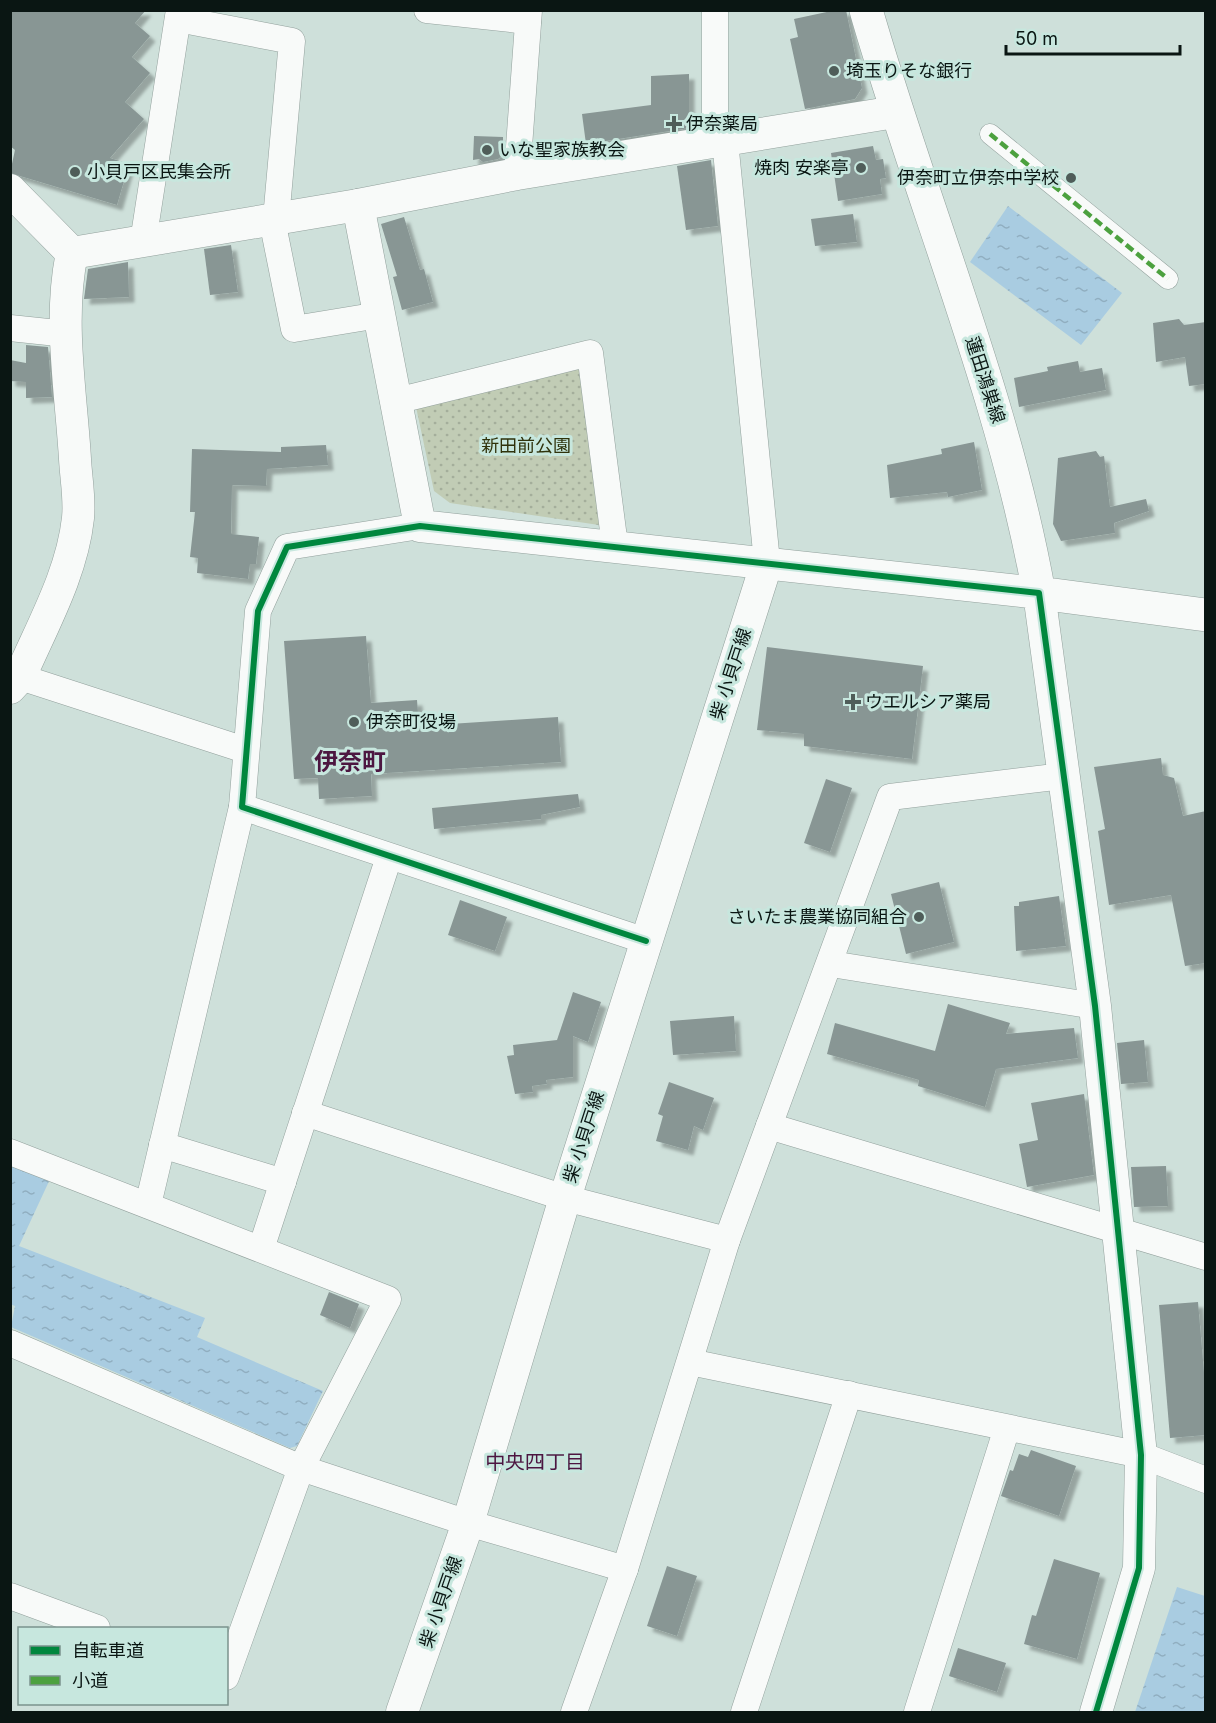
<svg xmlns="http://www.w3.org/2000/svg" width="1216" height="1723" font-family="Inter,'Noto Sans JP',sans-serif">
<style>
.grass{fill:url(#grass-dots)}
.water{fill:url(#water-ripples)}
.building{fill:#889694;filter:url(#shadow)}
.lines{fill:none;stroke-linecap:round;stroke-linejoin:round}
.pedestrian-casing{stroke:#92a09c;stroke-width:21}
.minor-casing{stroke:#92a09c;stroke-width:27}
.tertiary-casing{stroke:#92a09c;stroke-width:33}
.secondary-casing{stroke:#92a09c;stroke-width:34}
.pedestrian{stroke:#f8faf9;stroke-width:20}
.minor{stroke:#f8faf9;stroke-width:26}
.tertiary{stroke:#f8faf9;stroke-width:32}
.secondary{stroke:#f8faf9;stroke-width:33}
.quiet{stroke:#4ca13f;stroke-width:4.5;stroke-dasharray:9 4.5;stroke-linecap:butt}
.cycleway-casing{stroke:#c7e7de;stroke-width:10}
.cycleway{stroke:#00873e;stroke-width:6}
.poi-dot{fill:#4f5d59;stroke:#c7e7de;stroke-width:2}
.labels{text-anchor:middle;stroke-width:6;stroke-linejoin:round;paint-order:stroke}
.poi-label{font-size:18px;fill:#0a1613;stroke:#c7e7de;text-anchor:start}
.street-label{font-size:18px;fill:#0a1613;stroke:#c7e7de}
.park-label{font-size:18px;fill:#2f320b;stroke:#c7e7de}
.neighbourhood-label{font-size:20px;fill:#4c1641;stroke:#c7e7de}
.district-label{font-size:24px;font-weight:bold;fill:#4c1641;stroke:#c7e7de}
</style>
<defs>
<pattern id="grass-dots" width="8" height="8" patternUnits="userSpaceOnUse" patternTransform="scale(1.5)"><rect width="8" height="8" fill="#c1ccb5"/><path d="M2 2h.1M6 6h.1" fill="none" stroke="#a4ae9b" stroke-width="1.8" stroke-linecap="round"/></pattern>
<pattern id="water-ripples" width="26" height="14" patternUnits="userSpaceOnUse" patternTransform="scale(1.5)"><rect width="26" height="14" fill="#a9cce1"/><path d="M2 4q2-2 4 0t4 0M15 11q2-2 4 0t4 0" fill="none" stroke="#90aec0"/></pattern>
<filter id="shadow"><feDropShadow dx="5.5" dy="5.5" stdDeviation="1.5" flood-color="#0004"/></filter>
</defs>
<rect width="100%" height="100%" fill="#cee0da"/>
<!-- grass -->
<polygon class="grass" points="579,364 604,518 599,525 450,503 434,491 416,407"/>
<!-- water -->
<g class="water">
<polygon points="1008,206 1122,293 1081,345 970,262"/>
<polygon points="10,1161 51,1177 19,1246 205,1318 197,1337 323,1391 297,1446 290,1448 11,1327 15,1306 10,1304"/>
<polygon points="1177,1587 1205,1596 1205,1712 1135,1712"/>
</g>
<!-- building -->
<g class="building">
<polygon points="10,10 146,10 135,23 150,36 132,57 150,73 125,102 144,119 110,158 129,164 117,205 10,173 15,150 10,146"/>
<polygon points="836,10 846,10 862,88 855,99 805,109 790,39 798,37 794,19"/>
<polygon points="689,74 689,128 586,144 582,114 651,105 651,76"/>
<polygon points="474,136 503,137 503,155 498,159 483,162 479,159 473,160"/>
<polygon points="873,146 876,160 883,159 886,178 880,179 882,194 838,201 831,153"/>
<polygon points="711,160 718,226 686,230 677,166"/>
<polygon points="853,214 857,242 815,246 811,219"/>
<polygon points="404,217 420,270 424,269 433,302 402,310 393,277 397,276 381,224"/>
<polygon points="231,245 238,292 210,295 204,249"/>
<polygon points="128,262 129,297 84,299 88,269"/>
<polygon points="1179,319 1184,325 1206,322 1206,384 1189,386 1185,357 1156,362 1153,323"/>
<polygon points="26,345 48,347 52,397 26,398 26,382 10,381 10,360 26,363"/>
<polygon points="1078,361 1080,372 1102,368 1106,390 1019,407 1014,378 1048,371 1047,367"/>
<polygon points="974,442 982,490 948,497 947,492 890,498 887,465 942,454 941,449"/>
<polygon points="326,445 328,465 267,469 266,486 232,485 231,534 259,537 256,564 250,564 248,579 197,573 198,558 190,557 195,512 190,512 192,449 281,452 281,447"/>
<polygon points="1096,451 1100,457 1104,456 1110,507 1146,499 1149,511 1114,523 1115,533 1061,541 1053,524 1058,458"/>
<polygon points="366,636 371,703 417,700 419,726 558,717 561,762 371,774 372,796 319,799 318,778 294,779 284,641"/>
<polygon points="767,647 923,666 912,759 804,746 804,734 757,730"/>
<polygon points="1161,758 1163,775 1174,778 1183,816 1206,811 1206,963 1185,966 1171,895 1109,905 1098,831 1105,829 1094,767"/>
<polygon points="826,779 852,788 830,852 804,843"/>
<polygon points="578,794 580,807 541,815 541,819 434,829 432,808"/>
<polygon points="939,882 954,942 906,954 891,894"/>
<polygon points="1059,896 1066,946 1016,951 1014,906 1019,906 1019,902"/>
<polygon points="460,900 507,917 495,951 448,935"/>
<polygon points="573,992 601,1002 588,1042 573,1036 573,1077 546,1080 547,1084 532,1086 533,1092 515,1094 507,1056 514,1055 513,1045 557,1040"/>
<polygon points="948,1004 1010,1023 1006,1034 1074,1028 1078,1058 996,1069 985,1107 918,1086 919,1080 827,1054 835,1023 935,1051"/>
<polygon points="734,1016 736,1051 673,1055 670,1021"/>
<polygon points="1144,1040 1148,1082 1121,1084 1117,1043"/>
<polygon points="669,1082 714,1098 703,1130 694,1126 688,1150 656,1141 663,1116 658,1114"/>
<polygon points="1084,1094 1094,1175 1027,1187 1019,1144 1038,1140 1031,1103"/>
<polygon points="1166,1166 1168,1206 1134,1207 1131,1167"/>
<polygon points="329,1292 359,1304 350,1328 320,1315"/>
<polygon points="1198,1302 1206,1396 1206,1435 1170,1438 1159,1305"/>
<polygon points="1031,1450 1076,1466 1059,1516 1001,1496 1010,1470 1013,1471 1019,1454 1028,1457"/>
<polygon points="1054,1559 1100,1573 1077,1659 1024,1644 1032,1615 1036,1616"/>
<polygon points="667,1566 697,1576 677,1636 647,1626"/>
<polygon points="958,1648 1006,1663 997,1692 949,1676"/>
</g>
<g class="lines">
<defs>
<polyline id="pedestrian" points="990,134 1168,279"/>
<g id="minor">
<polyline points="427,10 528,21"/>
<polyline points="715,10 715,122 720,142"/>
<polyline points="178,19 292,41 276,219"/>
<polyline points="725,141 767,562"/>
<polyline points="517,174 529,10"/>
<polyline points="272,220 294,329 379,315"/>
<polyline points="143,242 179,10"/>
<polyline points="10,328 67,334"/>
<polyline points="396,401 590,353 615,546"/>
<polyline points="420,526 287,547 258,611 242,807 646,941"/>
<polyline points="20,677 245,750"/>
<polyline points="831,964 1095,1006"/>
<polyline points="305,1113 565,1198 727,1240"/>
<polyline points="769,1126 1206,1257"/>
<polyline points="162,1145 283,1182"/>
<polyline points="10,1152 388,1299 301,1468 226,1677"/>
<polyline points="148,1205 242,807"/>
<polyline points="261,1249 389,857"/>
<polyline points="10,1343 301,1468 468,1523 625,1569"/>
<polyline points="690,1362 1141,1455 1206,1480"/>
<polyline points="10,1596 97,1628"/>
<polyline points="574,1712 625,1569 727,1240 890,797 1063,776"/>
<polyline points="744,1712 849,1394"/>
<polyline points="917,1712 1007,1428"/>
</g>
<g id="tertiary">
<polyline points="10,190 72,253"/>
<polyline points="358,205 420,526 1039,593 1095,1006 1141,1455 1139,1568 1096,1712"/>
<polyline points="72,253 358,205 517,174 895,112"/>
<path d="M10,688L20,677C42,626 72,574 78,518C80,499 76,478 75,459C71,392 58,319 72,253"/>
<polyline points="402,1712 468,1523 565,1198 767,562"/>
</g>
<path id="secondary" d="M866,10C922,205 1003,393 1039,593L1206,615"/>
</defs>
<!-- pedestrian casing -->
<use href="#pedestrian" class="pedestrian-casing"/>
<!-- minor casing -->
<use href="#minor" class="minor-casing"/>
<!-- tertiary casing -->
<use href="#tertiary" class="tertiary-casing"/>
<!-- secondary casing -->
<use href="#secondary" class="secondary-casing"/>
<!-- pedestrian -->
<use href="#pedestrian" class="pedestrian"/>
<!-- minor -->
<use href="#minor" class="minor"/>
<!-- tertiary -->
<use href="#tertiary" class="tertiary"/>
<!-- secondary -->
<use href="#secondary" class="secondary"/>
<!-- quiet -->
<polyline class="quiet" points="990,134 1168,279"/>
<defs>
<polyline id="cycleway" points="646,941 242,807 258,611 287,547 420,526 1039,593 1095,1006 1141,1455 1139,1568 1096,1712"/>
</defs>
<!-- cycleway casing -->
<use href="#cycleway" class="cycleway-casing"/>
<!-- cycleway -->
<use href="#cycleway" class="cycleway"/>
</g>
<!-- markers -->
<g class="poi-dot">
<circle cx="834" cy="71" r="6"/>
<path d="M671 115h6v6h6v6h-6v6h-6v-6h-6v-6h6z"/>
<circle cx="487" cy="150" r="6"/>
<circle cx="861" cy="168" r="6"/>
<circle cx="75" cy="172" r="6"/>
<circle cx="1071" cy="178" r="6"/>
<path d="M850 693h6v6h6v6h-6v6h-6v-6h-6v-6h6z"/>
<circle cx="354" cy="722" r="6"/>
<circle cx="919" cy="917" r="6"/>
</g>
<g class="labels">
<!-- poi labels -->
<g class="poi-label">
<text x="846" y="77">埼玉りそな銀行</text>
<text x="686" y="130">伊奈薬局</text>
<text x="499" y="156">いな聖家族教会</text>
<text x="849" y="174" text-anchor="end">焼肉 安楽亭</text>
<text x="87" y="178">小貝戸区民集会所</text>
<text x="1059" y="184" text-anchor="end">伊奈町立伊奈中学校</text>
<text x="865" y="708">ウエルシア薬局</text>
<text x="366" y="728">伊奈町役場</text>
<text x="907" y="923" text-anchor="end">さいたま農業協同組合</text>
</g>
<!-- street labels -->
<g class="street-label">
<text transform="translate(985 380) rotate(72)" y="6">蓮田鴻巣線</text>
<text transform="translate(731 674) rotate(-72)" y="6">柴 小貝戸線</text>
<text transform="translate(584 1137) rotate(-72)" y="6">柴 小貝戸線</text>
<text transform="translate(441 1602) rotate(-71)" y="6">柴 小貝戸線</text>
</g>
<!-- park labels -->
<g class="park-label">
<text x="526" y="452">新田前公園</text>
</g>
<!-- neighbourhood labels -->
<g class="neighbourhood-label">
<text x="535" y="1469">中央四丁目</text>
</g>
<!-- district labels -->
<g class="district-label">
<text x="350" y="770">伊奈町</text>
</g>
</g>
<!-- border -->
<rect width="1216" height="1723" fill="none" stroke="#0a1613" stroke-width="24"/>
<!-- legend -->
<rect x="18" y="1627" width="210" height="78" fill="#c7e7de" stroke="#7b938d" stroke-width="1.5"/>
<rect x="30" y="1646" width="30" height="9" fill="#00873e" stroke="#7b938d" stroke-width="1.5"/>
<text x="72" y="1657" font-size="18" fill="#0a1613">自転車道</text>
<rect x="30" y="1676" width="30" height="9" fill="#4ca13f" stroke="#7b938d" stroke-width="1.5"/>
<text x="72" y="1687" font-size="18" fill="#0a1613">小道</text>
<!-- scale -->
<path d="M1006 45v9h174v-9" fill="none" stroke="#0a1613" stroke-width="3"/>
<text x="1015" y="45" font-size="18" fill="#0a1613" stroke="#c7e7de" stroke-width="4.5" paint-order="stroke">50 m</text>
</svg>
